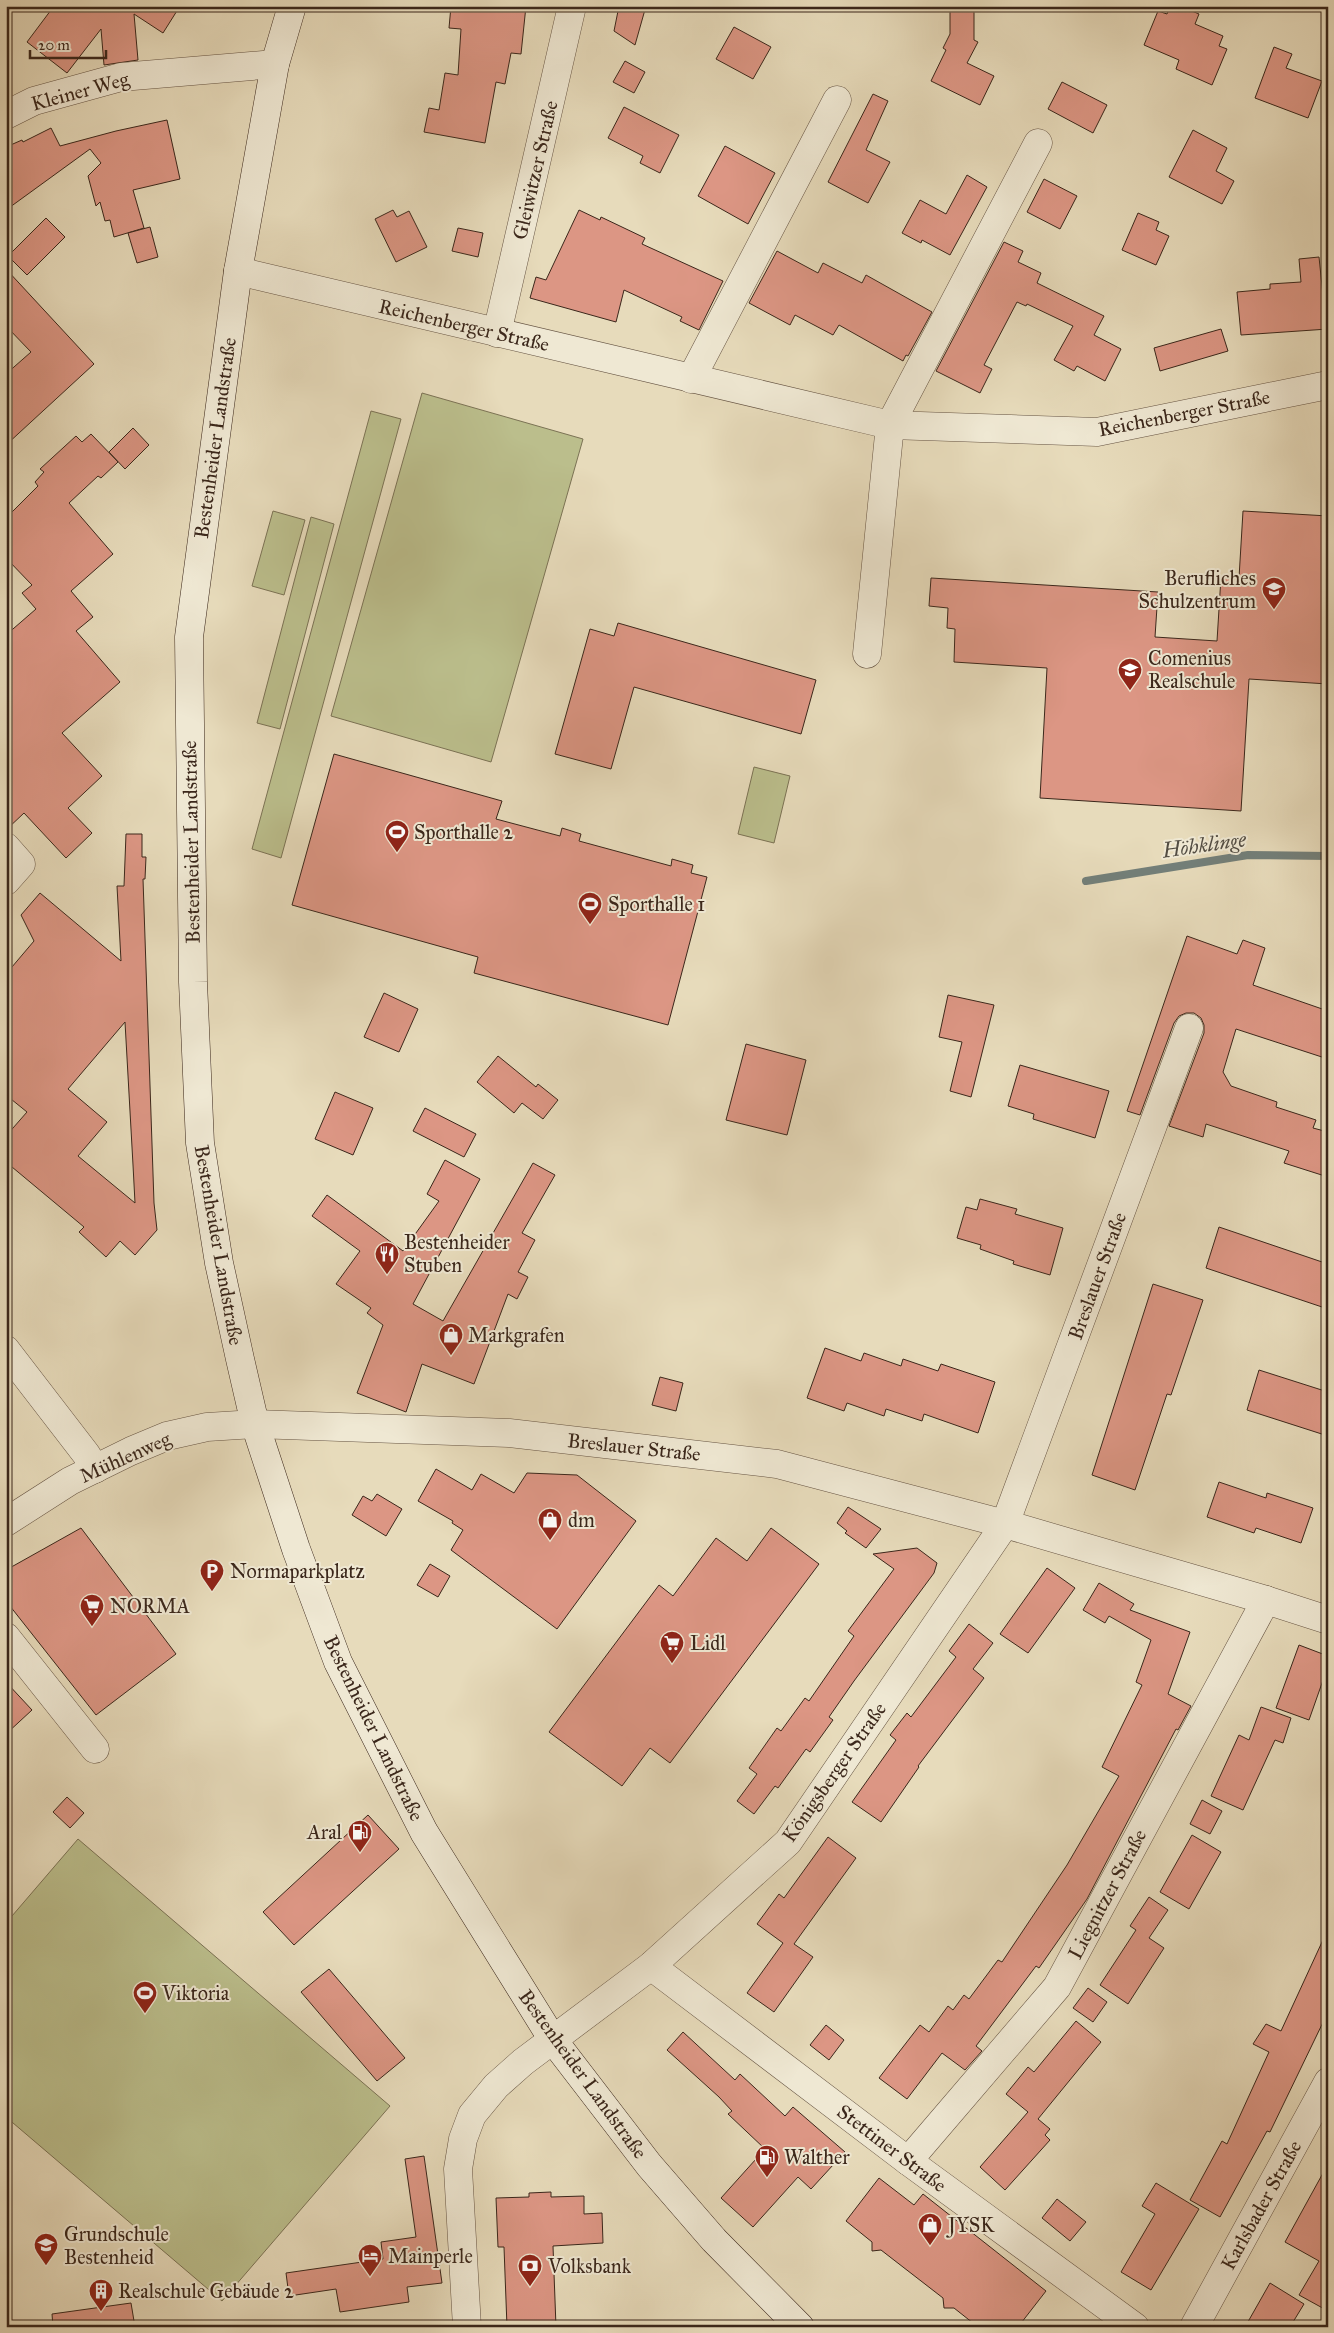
<svg xmlns="http://www.w3.org/2000/svg" width="1334" height="2333" font-family="'IM FELL Great Primer',serif">
<style>
.green{fill:#bbbe8c;stroke:#7b7254}
.lines{fill:none;stroke-linecap:round;stroke-linejoin:round}
.stream{stroke:#737f79;stroke-width:8}
.building{fill:#dc9684;stroke:#3b271b;fill-rule:evenodd}
.minor-casing{stroke:#665443;stroke-width:29}
.secondary-casing{stroke:#3b271b;stroke-width:29}
.minor{stroke:#efe8d3;stroke-width:28}
.secondary{stroke:#efe8d3;stroke-width:28}
.labels{text-anchor:middle;stroke-width:4;stroke-linejoin:round;paint-order:stroke}
.street-label{font-size:20px;fill:#3b271b;stroke:#efe8d3}
.poi-label{font-size:20px;fill:#3b271b;stroke:#efe8d3;text-anchor:start}
.water-label{font-size:21px;font-style:italic;fill:#524c42;stroke:#efe8d3}
</style>
<rect width="100%" height="100%" fill="#e7dbbb"/>
<filter id="stains"><feTurbulence type="fractalNoise" baseFrequency=".004" numOctaves="4"/><feColorMatrix values="0 0 0 0 .2 0 0 0 0 .09 0 0 0 0 .02 0 0 0 .5 -.17"/></filter>
<radialGradient id="worn" r=".72"><stop offset=".6" stop-color="#630" stop-opacity="0"/><stop offset="1" stop-color="#630" stop-opacity=".3"/></radialGradient>
<!-- green -->
<g class="green">
<polygon points="422,393 583,439 491,762 331,716"/>
<polygon points="371,411 401,419 281,858 252,849"/>
<polygon points="273,511 305,520 284,595 252,586"/>
<polygon points="311,517 334,524 280,729 257,723"/>
<polygon points="754,767 790,776 774,843 738,834"/>
<polygon points="78,1839 390,2106 222,2301 6,2117 6,1923"/>
</g>
<g class="lines">
<!-- stream -->
<polyline class="stream" points="1086,881 1248,855 1328,856"/>
</g>
<!-- building -->
<g class="building">
<polygon points="54,6 180,6 163,33 134,14 138,60 104,65 101,29 67,73 27,42"/>
<polygon points="451,6 526,6 521,54 511,53 505,84 496,82 485,143 424,132 429,108 439,110 445,73 458,75 461,29 449,28"/>
<polygon points="619,6 646,6 635,45 614,31"/>
<polygon points="950,6 974,6 974,40 978,42 967,63 994,76 980,105 931,81 946,50 943,48 950,34"/>
<polygon points="1170,6 1180,6 1199,14 1195,24 1223,36 1219,46 1227,49 1212,85 1176,69 1179,60 1144,45 1158,11 1167,14"/>
<polygon points="734,27 771,47 753,79 716,59"/>
<polygon points="1274,47 1292,54 1286,68 1322,81 1308,118 1255,98"/>
<polygon points="625,61 645,72 634,93 613,82"/>
<polygon points="1062,82 1107,105 1093,133 1048,109"/>
<polygon points="873,94 888,101 866,150 890,162 868,203 828,182"/>
<polygon points="624,107 679,135 660,173 640,163 643,156 608,138"/>
<polygon points="167,120 180,179 133,190 144,228 114,237 110,220 105,221 100,202 96,206 88,176 101,163 90,149 6,210 6,147 22,140 23,142 51,128 60,146 116,131"/>
<polygon points="1193,130 1227,148 1216,171 1234,181 1222,204 1169,177"/>
<polygon points="725,146 775,173 748,224 698,196"/>
<polygon points="967,175 987,187 950,255 922,240 921,243 902,233 920,200 946,214"/>
<polygon points="1044,179 1077,196 1060,229 1027,212"/>
<polygon points="393,210 397,217 409,211 427,247 396,262 375,219"/>
<polygon points="579,210 600,220 601,217 645,238 642,244 723,281 699,330 680,321 682,317 624,290 616,322 530,298 536,277 546,280"/>
<polygon points="1138,213 1159,222 1156,230 1169,236 1156,265 1122,250"/>
<polygon points="46,218 65,237 27,275 8,256"/>
<polygon points="150,227 158,257 137,263 128,233"/>
<polygon points="458,228 483,233 478,257 452,251"/>
<polygon points="1004,242 1023,251 1018,262 1041,273 1037,283 1104,316 1094,335 1121,349 1105,381 1077,366 1074,371 1054,360 1073,326 1027,304 1026,306 1017,302 984,365 992,369 980,393 936,371"/>
<polygon points="777,251 818,273 823,263 862,283 866,275 932,312 908,356 906,355 903,361 839,325 833,335 795,315 790,325 749,303"/>
<polygon points="1319,257 1323,296 1328,296 1328,329 1241,335 1237,292 1270,289 1270,284 1301,282 1299,259"/>
<polygon points="6,269 94,364 6,445 6,374 31,352 6,326"/>
<polygon points="1221,329 1228,351 1160,371 1154,348"/>
<polygon points="133,428 149,445 125,469 109,452"/>
<polygon points="91,434 118,462 101,478 98,476 69,503 113,554 71,591 93,617 76,631 120,682 62,733 102,776 68,808 92,833 66,858 24,813 6,830 6,635 36,609 22,593 32,585 6,558 6,518 38,486 35,482 44,472 40,469 76,436 82,442"/>
<polygon points="1243,511 1328,516 1328,684 1249,679 1241,811 1040,798 1047,668 954,662 955,629 947,628 948,608 929,606 931,578 1158,592 1155,637 1217,641 1221,577 1239,578"/>
<polygon points="618,623 816,680 801,734 634,687 611,769 555,754 590,629 614,636"/>
<polygon points="334,754 502,801 496,819 560,836 562,828 581,834 579,841 671,866 672,859 693,865 691,873 707,877 668,1025 474,973 478,957 292,905"/>
<path d="M126,834H142V857H146L145,879H143L154,1203L157,1230L135,1255L120,1241L106,1257L79,1232L84,1227L6,1162V1136L27,1112L6,1095V974L34,941L21,915L40,893L121,961L117,886H124ZM125,1022L133,1165L135,1203L78,1156L107,1122L68,1089Z"/>
<polygon points="1187,936 1237,954 1243,940 1265,948 1253,985 1328,1011 1328,1059 1236,1029 1223,1072 1231,1086 1277,1102 1276,1107 1316,1120 1313,1128 1328,1132 1328,1177 1284,1163 1289,1151 1206,1124 1203,1137 1169,1126 1204,1033 1204,1025 1201,1018 1194,1013 1186,1013 1179,1016 1174,1023 1140,1115 1127,1111"/>
<polygon points="384,993 418,1009 399,1052 364,1037"/>
<polygon points="948,995 994,1005 971,1097 950,1091 962,1042 939,1037"/>
<polygon points="746,1044 806,1060 787,1135 726,1120"/>
<polygon points="498,1056 536,1087 538,1084 558,1100 543,1119 522,1103 514,1113 477,1082"/>
<polygon points="1020,1065 1109,1091 1095,1138 1033,1119 1034,1114 1008,1106"/>
<polygon points="335,1092 373,1108 353,1155 315,1139"/>
<polygon points="425,1108 476,1134 464,1157 413,1131"/>
<polygon points="445,1160 480,1179 413,1304 443,1321 533,1163 555,1175 522,1233 535,1240 518,1272 528,1277 517,1299 508,1294 474,1384 422,1364 406,1412 357,1393 383,1325 367,1313 371,1308 336,1284 360,1251 312,1216 327,1195 403,1251 439,1201 427,1194"/>
<polygon points="980,1199 1017,1209 1015,1214 1063,1228 1050,1275 1013,1264 1014,1261 980,1249 981,1245 957,1238 966,1207 977,1210"/>
<polygon points="1219,1227 1328,1264 1328,1309 1206,1268"/>
<polygon points="1153,1284 1203,1300 1171,1395 1167,1394 1135,1490 1092,1475"/>
<polygon points="825,1348 861,1361 864,1353 901,1366 903,1359 938,1371 941,1364 995,1382 978,1433 924,1414 922,1421 886,1409 884,1416 847,1403 844,1411 807,1398"/>
<polygon points="1259,1370 1328,1392 1328,1436 1247,1410"/>
<polygon points="660,1377 683,1383 676,1411 652,1405"/>
<polygon points="436,1469 472,1490 481,1474 514,1493 527,1473 577,1475 636,1521 557,1629 451,1550 463,1530 452,1523 453,1521 418,1501"/>
<polygon points="1219,1482 1266,1498 1267,1493 1313,1508 1301,1543 1256,1528 1254,1533 1207,1517"/>
<polygon points="377,1494 402,1509 386,1536 352,1515 363,1496 372,1501"/>
<polygon points="848,1507 881,1529 866,1548 845,1533 847,1531 837,1523"/>
<polygon points="81,1528 176,1654 96,1715 6,1601 6,1570"/>
<polygon points="771,1528 819,1564 670,1763 650,1748 622,1786 549,1732 659,1585 673,1596 716,1538 747,1561"/>
<polygon points="917,1548 937,1563 934,1573 854,1681 829,1717 833,1720 810,1752 806,1749 778,1788 775,1786 754,1814 737,1801 757,1774 749,1768 777,1728 781,1731 805,1698 809,1701 854,1636 848,1631 894,1569 873,1554"/>
<polygon points="430,1564 450,1576 438,1597 417,1585"/>
<polygon points="1047,1568 1075,1588 1028,1653 1000,1634"/>
<polygon points="1099,1583 1134,1604 1130,1610 1190,1632 1168,1694 1191,1706 1178,1730 1176,1729 1087,1899 1039,1968 1036,1966 976,2046 982,2051 965,2070 942,2053 907,2099 879,2078 920,2025 929,2032 948,2006 953,2010 964,1995 969,1999 998,1960 1002,1962 1067,1865 1119,1776 1102,1767 1142,1685 1136,1682 1151,1640 1109,1616 1105,1623 1083,1610"/>
<polygon points="969,1624 993,1643 973,1669 984,1678 918,1766 919,1767 881,1822 852,1802 896,1740 890,1735 907,1713 911,1717 956,1657 949,1651"/>
<polygon points="1299,1645 1328,1656 1328,1666 1309,1720 1276,1708"/>
<polygon points="6,1682 32,1710 6,1734"/>
<polygon points="1261,1707 1291,1718 1283,1743 1275,1740 1243,1810 1211,1796 1239,1735 1249,1740"/>
<polygon points="67,1797 84,1813 70,1828 53,1812"/>
<polygon points="1202,1800 1222,1811 1210,1834 1190,1824"/>
<polygon points="368,1815 399,1849 294,1945 263,1912"/>
<polygon points="1192,1835 1221,1852 1189,1909 1160,1892"/>
<polygon points="828,1837 856,1858 794,1944 813,1957 774,2012 747,1993 783,1943 757,1924 779,1894 784,1898"/>
<polygon points="1149,1897 1168,1910 1149,1938 1164,1948 1128,2004 1100,1985 1136,1930 1130,1926"/>
<polygon points="1328,1929 1328,2012 1270,2132 1267,2131 1220,2217 1190,2200 1222,2141 1227,2144 1269,2052 1253,2044 1266,2024 1281,2031"/>
<polygon points="329,1969 405,2058 377,2081 301,1992"/>
<polygon points="1088,1988 1107,2002 1093,2022 1073,2008"/>
<polygon points="1076,2021 1101,2042 1038,2119 1050,2129 1045,2135 1050,2140 1005,2190 980,2167 1028,2112 1006,2094 1028,2067 1034,2072"/>
<polygon points="826,2025 844,2040 829,2060 810,2045"/>
<polygon points="683,2032 735,2080 740,2074 785,2116 793,2107 845,2152 811,2189 798,2177 753,2227 721,2198 765,2149 728,2114 732,2111 719,2097 667,2050"/>
<polygon points="424,2156 442,2283 407,2287 409,2302 340,2312 336,2289 289,2296 286,2273 383,2259 381,2242 416,2237 405,2159"/>
<polygon points="1328,2164 1328,2311 1299,2295 1319,2261 1285,2242"/>
<polygon points="879,2178 914,2205 923,2194 1046,2291 1018,2327 978,2327 954,2308 944,2308 943,2298 881,2250 872,2251 872,2242 846,2221"/>
<polygon points="1156,2183 1199,2209 1151,2290 1121,2272 1155,2214 1142,2206"/>
<polygon points="551,2192 551,2197 584,2196 584,2214 602,2213 603,2243 553,2246 556,2327 507,2327 504,2247 498,2247 496,2198 529,2197 529,2193"/>
<polygon points="1057,2199 1086,2222 1070,2241 1042,2218"/>
<polygon points="1270,2283 1304,2304 1290,2327 1245,2327"/>
<polygon points="131,2303 135,2327 53,2327 52,2314"/>
</g>
<g class="lines">
<defs>
<g id="minor">
<polyline points="6,115 34,101 121,77 275,64"/>
<polyline points="238,271 890,425 1097,432 1328,385"/>
<polyline points="497,333 572,6"/>
<polyline points="691,379 837,100"/>
<polyline points="867,654 890,425 1038,143"/>
<polyline points="6,847 21,864 6,881"/>
<polyline points="6,1350 86,1454 95,1469"/>
<polyline points="6,1522 70,1481 131,1451 167,1436 207,1427 255,1424 509,1433 777,1464 1005,1524 1266,1600 1328,1620"/>
<polyline points="6,1637 95,1749"/>
<polyline points="651,1966 908,2161 1135,2327"/>
<polyline points="908,2161 1057,1987 1266,1600"/>
<polyline points="467,2327 458,2169 463,2139 472,2115 496,2086 523,2062 651,1966 788,1842 1005,1524 1189,1028"/>
<polyline points="1194,2327 1328,2082"/>
</g>
<polyline id="secondary" points="292,6 275,64 238,271 189,637 193,982 200,1143 219,1263 240,1359 255,1424 296,1549 338,1662 424,1832 553,2040 649,2165 714,2240 800,2327"/>
</defs>
<!-- minor casing -->
<use href="#minor" class="minor-casing"/>
<!-- secondary casing -->
<use href="#secondary" class="secondary-casing"/>
<!-- minor -->
<use href="#minor" class="minor"/>
<!-- secondary -->
<use href="#secondary" class="secondary"/>
</g>
<!-- icons -->
<defs>
<symbol id="school-pin" viewBox="-11 -11 22 30"><path d="M0 17L-7.5 6A9.5 9.5 0 1 1 7.5 6Z" fill="#8f2418" stroke="#efe8d3"/><path d="M0-5L7-2L0 1L-7-2ZM-4 1L0 2.5L4 1V4Q0 6-4 4Z" fill="#fff"/></symbol>
<symbol id="stadium-pin" viewBox="-11 -11 22 30"><path d="M0 17L-7.5 6A9.5 9.5 0 1 1 7.5 6Z" fill="#8f2418" stroke="#efe8d3"/><path d="M0-5a6.5 5 0 1 0 0 10a6.5 5 0 1 0 0-10ZM-3.5-1.8h7v3.6h-7Z" fill="#fff"/></symbol>
<symbol id="restaurant-pin" viewBox="-11 -11 22 30"><path d="M0 17L-7.5 6A9.5 9.5 0 1 1 7.5 6Z" fill="#8f2418" stroke="#efe8d3"/><path d="M-5-6h1v4h1v-4h1v4h1v-4h1v5L-1.5 .5V6h-2V.5L-5-1ZM5-6V6H3V1.5H1.5Q1.5-4 5-6Z" fill="#fff"/></symbol>
<symbol id="shop-pin" viewBox="-11 -11 22 30"><path d="M0 17L-7.5 6A9.5 9.5 0 1 1 7.5 6Z" fill="#8f2418" stroke="#efe8d3"/><path d="M-5-2.5h2.3a2.7 3.5 0 0 1 5.4 0H5L5.5 6h-11ZM-1.5-2.5h3a1.5 2.3 0 0 0-3 0Z" fill="#fff"/></symbol>
<symbol id="parking-pin" viewBox="-11 -11 22 30"><path d="M0 17L-7.5 6A9.5 9.5 0 1 1 7.5 6Z" fill="#8f2418" stroke="#efe8d3"/><path d="M-3.5-5.5H1a3.5 3.5 0 0 1 0 7H-1V5.5H-3.5ZM-1-3.4V-.6H.8a1.4 1.4 0 0 0 0-2.8Z" fill="#fff"/></symbol>
<symbol id="supermarket-pin" viewBox="-11 -11 22 30"><path d="M0 17L-7.5 6A9.5 9.5 0 1 1 7.5 6Z" fill="#8f2418" stroke="#efe8d3"/><path d="M-6-5.5h2.5l.6 2H6L4.5 2H-2.5L-4.4-4H-6ZM-1.5 3.2a1.3 1.3 0 1 0 .1 0ZM3 3.2a1.3 1.3 0 1 0 .1 0Z" fill="#fff"/></symbol>
<symbol id="fuel-pin" viewBox="-11 -11 22 30"><path d="M0 17L-7.5 6A9.5 9.5 0 1 1 7.5 6Z" fill="#8f2418" stroke="#efe8d3"/><path d="M-5.5-6h7V0h2V4h1.3V-2.5L3-4.5l.8-.8L6-3V5H2.5V1h-1V6h-7ZM-4.2-4.7v3.2H.2V-4.7Z" fill="#fff"/></symbol>
<symbol id="hotel-pin" viewBox="-11 -11 22 30"><path d="M0 17L-7.5 6A9.5 9.5 0 1 1 7.5 6Z" fill="#8f2418" stroke="#efe8d3"/><path d="M-6-4.5h1.5V1H6V5H4.5V3h-9V5H-6ZM-4 0a1.8 1.8 0 1 1 3.6 0ZM.5 0V-2.5h3Q6-2.5 6 0Z" fill="#fff"/></symbol>
<symbol id="bank-pin" viewBox="-11 -11 22 30"><path d="M0 17L-7.5 6A9.5 9.5 0 1 1 7.5 6Z" fill="#8f2418" stroke="#efe8d3"/><path d="M-6-4H6V4H-6ZM0-2.3a2.3 2.3 0 1 0 0 4.6a2.3 2.3 0 1 0 0-4.6Z" fill="#fff"/></symbol>
<symbol id="building-pin" viewBox="-11 -11 22 30"><path d="M0 17L-7.5 6A9.5 9.5 0 1 1 7.5 6Z" fill="#8f2418" stroke="#efe8d3"/><path d="M-4-6H4V6H1V3H-1V6H-4ZM-2.5-4.3h1.7v1.8h-1.7ZM.8-4.3h1.7v1.8H.8ZM-2.5-1h1.7V.8h-1.7ZM.8-1h1.7V.8H.8Z" fill="#fff"/></symbol>
</defs>
<g fill-rule="evenodd">
<use href="#school-pin" x="1260" y="575" width="28" height="38"/>
<use href="#school-pin" x="1116" y="656" width="28" height="38"/>
<use href="#stadium-pin" x="383" y="818" width="28" height="38"/>
<use href="#stadium-pin" x="576" y="890" width="28" height="38"/>
<use href="#restaurant-pin" x="373" y="1240" width="28" height="38"/>
<use href="#shop-pin" x="437" y="1321" width="28" height="38"/>
<use href="#shop-pin" x="536" y="1506" width="28" height="38"/>
<use href="#parking-pin" x="198" y="1557" width="28" height="38"/>
<use href="#supermarket-pin" x="78" y="1592" width="28" height="38"/>
<use href="#supermarket-pin" x="658" y="1629" width="28" height="38"/>
<use href="#fuel-pin" x="346" y="1818" width="28" height="38"/>
<use href="#stadium-pin" x="131" y="1979" width="28" height="38"/>
<use href="#fuel-pin" x="753" y="2143" width="28" height="38"/>
<use href="#shop-pin" x="916" y="2211" width="28" height="38"/>
<use href="#school-pin" x="32" y="2231" width="28" height="38"/>
<use href="#hotel-pin" x="356" y="2242" width="28" height="38"/>
<use href="#bank-pin" x="516" y="2252" width="28" height="38"/>
<use href="#building-pin" x="87" y="2277" width="28" height="38"/>
</g>
<g class="labels">
<!-- street labels -->
<g class="street-label">
<text transform="translate(80 91) rotate(-15)" y="7">Kleiner Weg</text>
<text transform="translate(535 170) rotate(-77)" y="7">Gleiwitzer Straße</text>
<text transform="translate(464 325) rotate(13)" y="7">Reichenberger Straße</text>
<text transform="translate(1184 413) rotate(-11)" y="7">Reichenberger Straße</text>
<text transform="translate(215 438) rotate(-82)" y="7">Bestenheider Landstraße</text>
<text transform="translate(191 842) rotate(-91)" y="7">Bestenheider Landstraße</text>
<text transform="translate(219 1245) rotate(80)" y="7">Bestenheider Landstraße</text>
<text transform="translate(1097 1276) rotate(-70)" y="7">Breslauer Straße</text>
<text transform="translate(634 1447) rotate(6)" y="7">Breslauer Straße</text>
<text transform="translate(125 1457) rotate(-24)" y="7">Mühlenweg</text>
<text transform="translate(374 1728) rotate(64)" y="7">Bestenheider Landstraße</text>
<text transform="translate(834 1772) rotate(-55)" y="7">Königsberger Straße</text>
<text transform="translate(1107 1894) rotate(-62)" y="7">Liegnitzer Straße</text>
<text transform="translate(583 2074) rotate(54)" y="7">Bestenheider Landstraße</text>
<text transform="translate(892 2148) rotate(37)" y="7">Stettiner Straße</text>
<text transform="translate(1261 2205) rotate(-61)" y="7">Karlsbader Straße</text>
</g>
<!-- poi labels -->
<g class="poi-label">
<text x="1256" y="585" text-anchor="end">Berufliches<tspan x="1256" dy="23">Schulzentrum</tspan></text>
<text x="1148" y="665">Comenius<tspan x="1148" dy="23">Realschule</tspan></text>
<text x="414" y="839">Sporthalle 2</text>
<text x="608" y="911">Sporthalle 1</text>
<text x="404" y="1249">Bestenheider<tspan x="404" dy="23">Stuben</tspan></text>
<text x="468" y="1342">Markgrafen</text>
<text x="568" y="1527">dm</text>
<text x="230" y="1578">Normaparkplatz</text>
<text x="110" y="1613">NORMA</text>
<text x="690" y="1650">Lidl</text>
<text x="342" y="1839" text-anchor="end">Aral</text>
<text x="162" y="2000">Viktoria</text>
<text x="784" y="2164">Walther</text>
<text x="948" y="2232">JYSK</text>
<text x="64" y="2241">Grundschule<tspan x="64" dy="23">Bestenheid</tspan></text>
<text x="388" y="2263">Mainperle</text>
<text x="548" y="2273">Volksbank</text>
<text x="118" y="2298">Realschule Gebäude 2</text>
</g>
<!-- water labels -->
<g class="water-label">
<text transform="translate(1204 845) rotate(-8)" y="7">Höhklinge</text>
</g>
</g>
<!-- margin -->
<rect width="1334" height="2333" fill="none" stroke="#e7dbbb" stroke-width="25"/>
<rect x="8" y="8" width="1319" height="2318" fill="none" stroke="#3b271b" stroke-width="2.5"/>
<rect x="12" y="12" width="1309" height="2308" fill="none" stroke="#3b271b"/>
<!-- scale -->
<path d="M30 50v8h76v-8" fill="none" stroke="#3b271b" stroke-width="2.5"/>
<text x="38" y="50" font-size="15" fill="#3b271b" stroke="#efe8d3" stroke-width="4" paint-order="stroke">20 m</text>
<rect width="100%" height="100%" filter="url(#stains)"/>
<rect width="100%" height="100%" fill="url(#worn)"/>
</svg>
